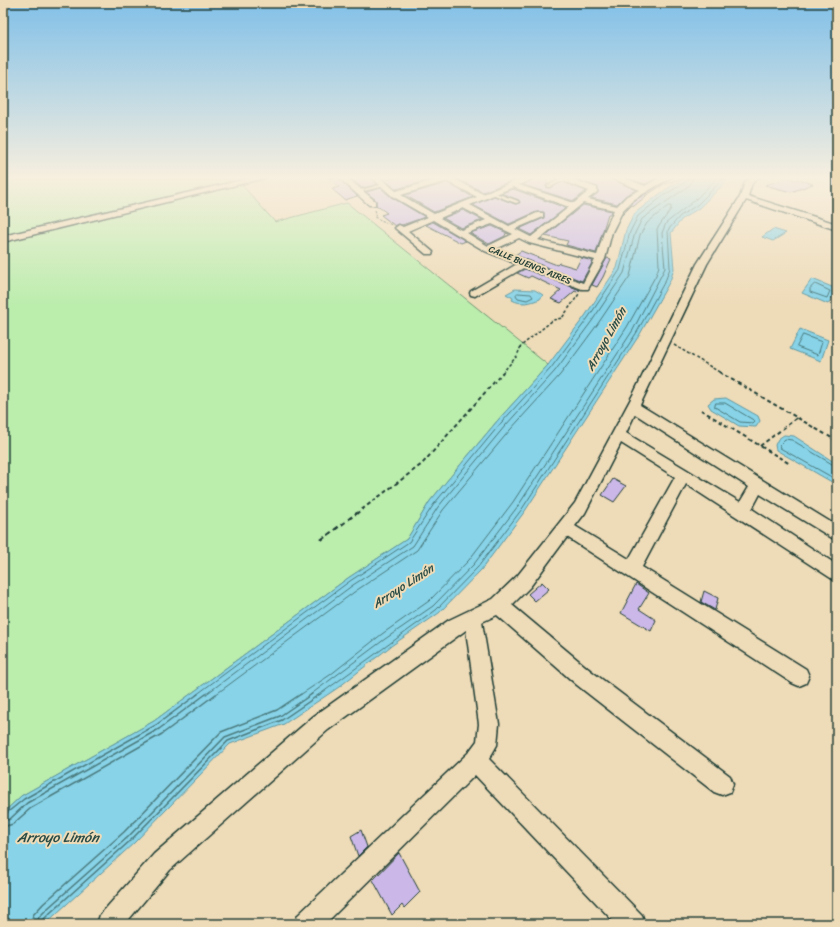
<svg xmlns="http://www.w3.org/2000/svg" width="840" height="927" font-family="Sriracha,sans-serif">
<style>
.green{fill:#bbedad;stroke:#6d9570}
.water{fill:#88d3e8;stroke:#5e97a0}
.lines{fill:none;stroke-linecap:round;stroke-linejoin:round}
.shore-far1{stroke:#49797c;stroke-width:1}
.shore{stroke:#49797c;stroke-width:1.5}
.building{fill:#cbb8e9;stroke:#1f3d34}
.service-casing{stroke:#1f3d34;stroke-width:3}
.minor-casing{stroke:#1f3d34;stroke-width:3}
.path-far3{stroke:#1f3d34;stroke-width:1;stroke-dasharray:2.5 1.5;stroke-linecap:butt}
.path-far2{stroke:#1f3d34;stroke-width:1.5;stroke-dasharray:3 2;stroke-linecap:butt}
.path-far1{stroke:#1f3d34;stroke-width:2;stroke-dasharray:4 3;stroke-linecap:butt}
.path{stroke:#1f3d34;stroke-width:2.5;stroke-dasharray:5 3.5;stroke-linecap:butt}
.service{fill:#eedbb8;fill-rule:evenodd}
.minor{fill:#eedbb8;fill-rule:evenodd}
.labels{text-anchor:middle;stroke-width:4;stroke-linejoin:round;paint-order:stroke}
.far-street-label{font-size:9px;fill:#1f3d34;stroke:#eedbb8}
.water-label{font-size:12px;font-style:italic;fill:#2a4c46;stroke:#eedbb8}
.near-water-label{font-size:14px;font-style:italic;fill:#2a4c46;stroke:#eedbb8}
</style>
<rect width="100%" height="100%" fill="#eedbb8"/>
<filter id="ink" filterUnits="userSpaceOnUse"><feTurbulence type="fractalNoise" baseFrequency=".025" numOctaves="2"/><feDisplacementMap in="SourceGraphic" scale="8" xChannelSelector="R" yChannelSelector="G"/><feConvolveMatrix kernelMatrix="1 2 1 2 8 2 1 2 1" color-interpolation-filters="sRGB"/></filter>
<g filter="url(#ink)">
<!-- green -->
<polygon class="green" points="3,176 213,176 241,184 275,222 347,203 548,365 498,420 430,501 407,539 348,578 154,721 21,796 3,813"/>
<!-- water -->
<g class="water">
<polygon points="687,176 732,176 699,208 682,219 671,233 674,269 670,281 640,334 525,511 481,570 439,613 391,646 339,687 284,724 230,744 134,843 45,924 3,924 3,813 21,796 154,721 348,578 407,539 430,501 498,420 548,365 585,316 617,268 626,230 635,213 661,193"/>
<polygon points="773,229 786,233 773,241 762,237"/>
<polygon points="812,279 837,289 828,304 802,293"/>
<path d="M515,289L535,290L543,295L540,299C530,303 521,305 512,300L513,298L506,294Z"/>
<polygon points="800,329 828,340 821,361 790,349"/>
<polygon points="726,398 758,416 760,421 756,427 739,426 711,409 708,404 714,399"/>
<polygon points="784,435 794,436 837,464 837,485 776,450 775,445 778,439"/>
</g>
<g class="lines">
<!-- shore-far1 -->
<g class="shore-far1">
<polygon points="815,284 830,291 827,298 810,292 810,289"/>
<polygon points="518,293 531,294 533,297 527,300 518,298 516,295"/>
<polygon points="803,335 822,342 818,355 797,347"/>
<polygon points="716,403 725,403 755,421 753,423 740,422 715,407"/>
<polyline points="837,467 792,440 785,439 779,445 780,448 837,480"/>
<polyline points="196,695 350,581 409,542 434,504 501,423 551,368 588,318 620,270 630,232 638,216 663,196 687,181 689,176"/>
<polyline points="205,695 353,585 413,546 438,507 505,426 555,371 592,321 624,273 635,233 642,219 690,185 694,176"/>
<polyline points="215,695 357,590 417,550 443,510 510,430 560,375 597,325 630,276 640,235 647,223 668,206 671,206 671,209 657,229 659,266 656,275 627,327 513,502 469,560 429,601 382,634 330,675 300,695"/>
<polyline points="310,695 385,639 433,606 474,564 518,506 633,330 665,268 662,233 666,223 694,201 719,176"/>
<polyline points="319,695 436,610 478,567 522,509 637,332 666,279 670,268 668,230 680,216 697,205 726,176"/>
</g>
<!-- shore -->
<g class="shore">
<polyline points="3,816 24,799 156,725 198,694"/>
<polyline points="3,821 10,819 27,803 159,729 206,694"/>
<polyline points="3,827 13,824 31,808 162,734 216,694"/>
<polyline points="31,924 33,915 43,904 124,832 221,732 277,710 301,694"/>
<polyline points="37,924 39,917 48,908 128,837 225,737 280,716 312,694"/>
<polyline points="42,924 43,920 51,912 131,840 228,741 282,720 320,694"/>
</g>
</g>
<!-- building -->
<g class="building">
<polygon points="326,176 332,178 336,176 357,196 345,200 332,189 339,187"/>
<polygon points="348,176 369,176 377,184 362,188"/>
<polygon points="410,176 444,176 396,189 385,180"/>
<polygon points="463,176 508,176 513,180 483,192 458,179"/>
<polygon points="539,176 546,176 547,184 546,187 548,188 563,182 586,191 574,201 523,185"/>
<polygon points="573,176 606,176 636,190 626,195 617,204 591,198 598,193 598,187 570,177"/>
<polygon points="623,176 660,176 645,184"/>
<polygon points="674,176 683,176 683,178 664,184 645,196 646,196 634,206 632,205 622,215 634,201"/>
<polygon points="788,178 796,180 798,179 813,184 791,192 765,185"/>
<polygon points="447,183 473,197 434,212 405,195"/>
<polygon points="381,188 391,197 425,217 402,225 398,224 395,226 381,215 387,213 376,205 376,200 366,192"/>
<polygon points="513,189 566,208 531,235 519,229 544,218 544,212 536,212 509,224 473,205 494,196 515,204 519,203 519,200 501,193"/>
<polygon points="583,205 612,211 610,214 608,214 596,253 566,245 568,241 545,236"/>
<polygon points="463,210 482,220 461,228 443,218"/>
<polygon points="433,222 466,241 461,243 426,225"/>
<polygon points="492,226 509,234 506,233 505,236 489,244 470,233"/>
<polygon points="521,251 557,265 559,263 576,268 581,258 593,261 582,281 515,255"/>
<polygon points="607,258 611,259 603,277 597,287 592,285"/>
<polygon points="525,269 580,290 577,292 575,291 561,303 551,299 561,290 531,276 528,278 517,273"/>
<polygon points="613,479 626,486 614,502 602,495"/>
<polygon points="542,582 549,589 535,601 528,594"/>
<polygon points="636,584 649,593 639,609 656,620 651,631 621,613"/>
<polygon points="704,591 718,598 715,610 701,602"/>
<polygon points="361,830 367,847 358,856 351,836"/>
<polygon points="399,853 420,892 404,908 402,905 392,915 373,880"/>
</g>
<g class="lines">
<defs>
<g id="service">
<polygon points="329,176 334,176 332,177"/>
<polygon points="509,176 514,176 523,181 520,182"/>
<polygon points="563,178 566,179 550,187 547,186"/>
<polygon points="384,184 385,184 385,186 359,192 357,191"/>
<polygon points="493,192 518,201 519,202 516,203 492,194 491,193"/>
</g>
<g id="minor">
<polygon points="259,176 273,176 3,242 3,236"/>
<polygon points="337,176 345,176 375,201 375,205 369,205"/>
<path d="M370,176H378L396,191L450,176H462L454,179L483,194L527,176H538L519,185L574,203L589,191L551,176H562L597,188V192L588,199L617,206L627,196L640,190L607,176H618L645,186L663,176H673L633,200L623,210L612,232L605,259L588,289H582L525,267L475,296L471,295L470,293L471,291L517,264L485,251L433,220L408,231L433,252L432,254H426L395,228L399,225L403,227L428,217L392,196ZM447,181L477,197L434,214L401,195ZM513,187L569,207L531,237L515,229L543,217V213H537L509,226L470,205ZM583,203L614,210L604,232L597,255L538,240ZM463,208L486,220L461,230L440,218ZM492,224L513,234L488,246L467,233ZM519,238L529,243L595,260L583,283L496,249Z"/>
<path d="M752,176H760L752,183L748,196L837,224V230L746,200L707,264L640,405L837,526V541L760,494L752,509L837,565V582L686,484L642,567L806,669L809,676L806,683L799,686L792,683L567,537L530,587L512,605L591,671L730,776L733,784L730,792L722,795L714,792L577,685L497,615L482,622L499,724L497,745L489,759L642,915L645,924H616L475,775L325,924H295L298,915L468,753L477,741L479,724L466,630L328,730L170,870L125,924H97L100,915L154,854L314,716L449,620L493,599L518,575L575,503L635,391L697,264L740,197L745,182ZM635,414L749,487L740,502L626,433ZM621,443L675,477L629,559L575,526L585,513Z"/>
</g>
</defs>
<!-- service casing -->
<use href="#service" class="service-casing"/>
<!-- minor casing -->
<use href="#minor" class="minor-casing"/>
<!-- path-far3 -->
<polyline class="path-far3" points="375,210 376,213 374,217 392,225"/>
<!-- path-far2 -->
<g class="path-far2">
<polyline points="674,345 721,373"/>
<polyline points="502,373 517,356 521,346 553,320 562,318 579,294"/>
</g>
<!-- path-far1 -->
<g class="path-far1">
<polyline points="719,372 837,441"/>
<polyline points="701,410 790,464"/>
<polyline points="760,446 798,417"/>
<polyline points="356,514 422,464 503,372"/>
</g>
<!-- path -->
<polyline class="path" points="321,540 357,513"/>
<!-- service -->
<use href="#service" class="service"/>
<!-- minor -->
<use href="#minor" class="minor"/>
</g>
</g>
<!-- sky -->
<linearGradient id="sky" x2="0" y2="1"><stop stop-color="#81c0e8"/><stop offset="0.58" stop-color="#f7efdf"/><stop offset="1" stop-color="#f7efdf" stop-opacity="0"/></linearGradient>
<rect width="840" height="306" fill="url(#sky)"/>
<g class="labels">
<!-- far-street labels -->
<g class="far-street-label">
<text transform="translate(530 265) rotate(22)" y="3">CALLE BUENOS AIRES</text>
</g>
<!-- water labels -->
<g class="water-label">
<text transform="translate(606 339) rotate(-61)" y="4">Arroyo Limón</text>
<text transform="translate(403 586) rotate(-33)" y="4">Arroyo Limón</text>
</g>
<!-- near-water labels -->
<g class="near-water-label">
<text x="58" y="842">Arroyo Limón</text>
</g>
</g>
<!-- margin -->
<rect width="840" height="927" fill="none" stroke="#eedbb8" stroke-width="16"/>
<rect x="8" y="8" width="824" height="911" fill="none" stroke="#1f3d34" stroke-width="1.5" filter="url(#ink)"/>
</svg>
